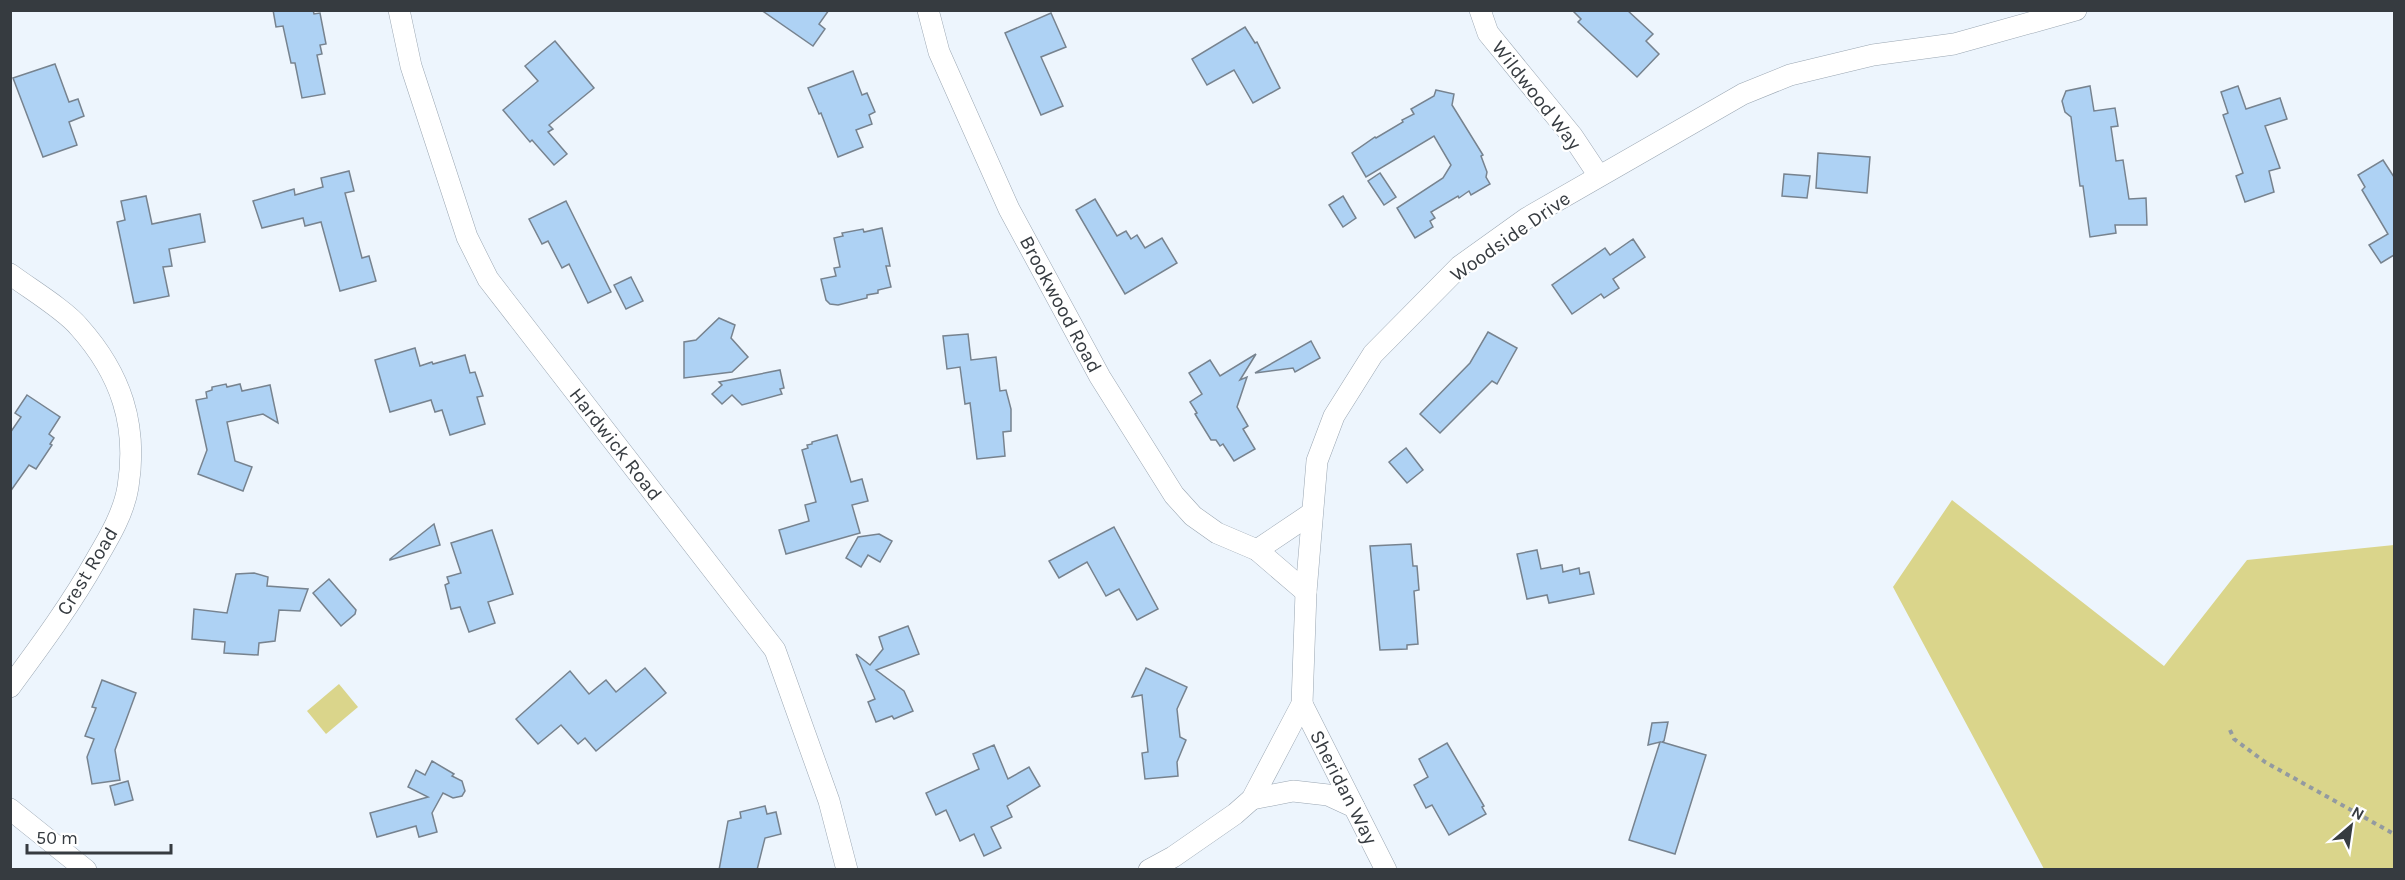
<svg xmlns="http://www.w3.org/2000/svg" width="2405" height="880" font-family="Karla,sans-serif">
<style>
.green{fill:#dad58b}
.building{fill:#aed2f4;stroke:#77838f;stroke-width:1.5}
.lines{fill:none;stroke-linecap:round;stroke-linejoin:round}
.minor-casing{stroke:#9aa6b2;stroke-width:22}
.path{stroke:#939aa0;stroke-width:4;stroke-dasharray:4.5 4.5;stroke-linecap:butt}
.minor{stroke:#fff;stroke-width:21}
.labels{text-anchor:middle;stroke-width:4.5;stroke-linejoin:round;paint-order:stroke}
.street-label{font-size:20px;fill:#363b40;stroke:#fff}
</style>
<rect width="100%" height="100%" fill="#edf5fd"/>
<!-- green -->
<g class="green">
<polygon points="1952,500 2164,666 2247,560 2394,545 2394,869 2044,869 1893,587"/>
<polygon points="339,684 358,707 326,734 307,711"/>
</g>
<!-- building -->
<g class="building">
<polygon points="273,10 313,10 314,14 320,13 326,44 320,45 322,54 317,55 325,94 302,98 295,63 291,63 283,26 276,27"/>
<polygon points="761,10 829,10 819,24 825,29 813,46"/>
<polygon points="1572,10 1627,10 1653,34 1646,41 1659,54 1637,77 1578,22 1581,19"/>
<polygon points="1051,13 1066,47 1041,57 1063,106 1041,115 1005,33"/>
<polygon points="1245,27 1255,43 1257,42 1280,88 1253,103 1234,70 1207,85 1192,59"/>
<polygon points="555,41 594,88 549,125 553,129 548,132 567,154 554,165 532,140 530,142 503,110 538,81 525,66"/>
<polygon points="55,64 69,102 78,99 84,116 69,122 77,145 43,157 13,78"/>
<polygon points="853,71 862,95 867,93 875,112 869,115 872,124 856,130 863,147 838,157 821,113 819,114 808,88"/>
<polygon points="2090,86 2094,111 2115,108 2118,126 2111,127 2116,161 2123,160 2129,199 2146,198 2147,225 2115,225 2116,233 2090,237 2083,186 2080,186 2071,117 2065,112 2062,101 2066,91"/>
<polygon points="2238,86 2246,109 2280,98 2287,119 2265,126 2280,168 2269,171 2274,192 2245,202 2236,176 2243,173 2223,115 2228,113 2221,92"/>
<polygon points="1436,90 1454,94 1452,105 1483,155 1481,156 1487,172 1486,177 1490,184 1471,195 1469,191 1459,198 1458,196 1431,212 1435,218 1430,221 1433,227 1415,238 1397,208 1443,178 1451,165 1434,136 1366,177 1352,153 1375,137 1376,138 1403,122 1402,120 1414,114 1411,109 1434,96"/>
<polygon points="1818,153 1870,157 1867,193 1816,188"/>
<polygon points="2383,160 2394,177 2394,255 2381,263 2369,245 2388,234 2362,190 2365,187 2358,175"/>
<polygon points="349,171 354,191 345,193 362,258 369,256 376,281 340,291 321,222 305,226 303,218 262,228 253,201 294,189 295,195 323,187 321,178"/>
<polygon points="1380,173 1396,197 1384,205 1368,181"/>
<polygon points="1784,174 1810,176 1807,198 1782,196"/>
<polygon points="146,196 152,224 200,214 205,242 169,249 172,266 163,267 169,296 134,303 117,222 125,220 121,201"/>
<polygon points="1343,196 1356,218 1343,227 1329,205"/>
<polygon points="1095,199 1117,236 1126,231 1131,239 1137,235 1145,248 1162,238 1177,263 1125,294 1076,210"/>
<polygon points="566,201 611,292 588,303 569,264 562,268 548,241 542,244 529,219"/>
<polygon points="882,228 890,266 886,266 891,287 878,290 878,293 867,295 867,298 838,305 830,304 826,300 821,279 836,276 834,268 840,267 834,238 843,236 842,233 863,229 864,232"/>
<polygon points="1633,239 1645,257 1613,279 1619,288 1604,298 1601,294 1572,314 1552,285 1605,248 1610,255"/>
<polygon points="631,277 643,301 626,309 614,285"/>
<polygon points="719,318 735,325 731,338 748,357 732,372 684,378 684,342 696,340"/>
<polygon points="1488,332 1517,348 1497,384 1492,381 1440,433 1420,414 1470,363"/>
<polygon points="968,334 971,360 996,357 1000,391 1006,390 1011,409 1011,431 1003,432 1005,456 977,459 970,403 965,404 960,367 947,369 943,336"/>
<polygon points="1311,341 1320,358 1295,372 1293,368 1255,373"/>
<polygon points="415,348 420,366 432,362 433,364 465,355 470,373 475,372 483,396 477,397 485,424 450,435 442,410 435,412 431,400 390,412 375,360"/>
<polygon points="1256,354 1240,380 1247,377 1237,407 1248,426 1243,429 1255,449 1234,461 1223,444 1220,446 1216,440 1211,440 1195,414 1197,413 1190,402 1202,394 1189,373 1210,360 1220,376"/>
<polygon points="780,370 784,388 780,389 782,394 742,405 732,395 722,404 712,394 722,385 719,382"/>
<polygon points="226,384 227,387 240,384 242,391 270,385 278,423 263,414 227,422 235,461 252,467 243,491 198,474 207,450 196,400 207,398 206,392 212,390 212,387"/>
<polygon points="27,395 60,417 49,434 54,438 50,444 52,445 36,469 29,465 10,492 10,433 21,417 15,413"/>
<polygon points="837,435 851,482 862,479 868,501 852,505 860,533 786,554 779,530 809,521 805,505 816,502 802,450 808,448 807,445 812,444 812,442"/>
<polygon points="1406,448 1423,470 1407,483 1389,462"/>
<polygon points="434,524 440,545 390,560 390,559"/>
<polygon points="1114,527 1158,609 1137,620 1119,589 1106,596 1087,562 1059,578 1049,561"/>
<polygon points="492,530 513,594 488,602 495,623 469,632 460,607 451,609 445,585 449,583 447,577 461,573 451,543"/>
<polygon points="879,534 892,541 880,562 868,555 861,567 846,558 858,537"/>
<polygon points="1411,544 1413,566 1417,566 1419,590 1414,591 1418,644 1407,645 1407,649 1380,650 1370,546"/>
<polygon points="1537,550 1541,569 1562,565 1563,572 1579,568 1580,574 1589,572 1594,594 1549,603 1547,595 1527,599 1517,554"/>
<polygon points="254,573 268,577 267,586 308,589 300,611 279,610 275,641 259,643 258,655 224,653 225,642 192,639 194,609 227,613 236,574"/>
<polygon points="329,579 356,610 355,614 341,626 313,593"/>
<polygon points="908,626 919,654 876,670 904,691 913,711 894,719 892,716 876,722 868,702 875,699 856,654 870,665 883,649 879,637"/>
<polygon points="645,668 666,693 596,751 585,738 578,744 561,725 538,744 516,719 570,671 589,694 606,680 616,692"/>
<polygon points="1146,668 1187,687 1177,709 1180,737 1186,740 1177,762 1178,776 1145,779 1142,753 1148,752 1142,695 1132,697"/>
<polygon points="102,680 136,693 115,750 120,780 92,784 87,757 94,739 85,736 96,708 92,707"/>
<polygon points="1668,722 1664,741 1662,742 1706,755 1675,854 1629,840 1660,742 1648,745 1652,723"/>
<polygon points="1447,743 1484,806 1482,807 1486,814 1449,835 1432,805 1426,808 1414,785 1428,777 1419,759"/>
<polygon points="994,745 1008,779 1029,767 1040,786 1007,806 1012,817 991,827 1001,848 984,856 974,834 960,841 946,810 936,815 926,793 979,769 973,754"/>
<polygon points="432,761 454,774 452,776 462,781 465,791 462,796 453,798 443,793 432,813 437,832 419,837 416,826 377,837 370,813 428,797 408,787 416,770 425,775"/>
<polygon points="128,781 133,800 115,805 110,786"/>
<polygon points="765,806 767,814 776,812 781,834 765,838 757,870 719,870 728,821 741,818 740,812"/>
</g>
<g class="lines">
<defs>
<g id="minor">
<polyline points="399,10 411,66 467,237 488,279 775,650 829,801 847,870"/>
<polyline points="928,10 939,52 1009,209 1100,377 1174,495 1193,516 1217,533 1257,550 1306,592"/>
<polyline points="1480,10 1488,33 1573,137 1599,176"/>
<path d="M10,274C30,289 65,310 79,327C121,374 138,425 128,487C124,512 110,536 97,558C72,603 41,645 10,687"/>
<polyline points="1257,550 1312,513"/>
<polyline points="1302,704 1386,870"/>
<polyline points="1252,799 1293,791 1328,795 1354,807"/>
<polyline points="10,809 86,870"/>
<polyline points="1149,870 1173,857 1235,814 1252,799 1302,704 1306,592 1317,461 1334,416 1373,354 1460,266 1527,218 1743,94 1790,75 1873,55 1954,44 2076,10"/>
</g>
</defs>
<!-- minor casing -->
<use href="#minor" class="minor-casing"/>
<!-- path -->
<polyline class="path" points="2230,730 2234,739 2265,762 2394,834"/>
<!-- minor -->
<use href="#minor" class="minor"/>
</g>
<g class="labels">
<!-- street labels -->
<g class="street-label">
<text transform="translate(1537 95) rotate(52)" y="7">Wildwood Way</text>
<text transform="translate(1510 236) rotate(-35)" y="7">Woodside Drive</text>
<text transform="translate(1061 304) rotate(62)" y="7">Brookwood Road</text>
<text transform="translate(616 444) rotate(52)" y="7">Hardwick Road</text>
<text transform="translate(87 571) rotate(-59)" y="7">Crest Road</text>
<text transform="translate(1344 787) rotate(63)" y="7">Sheridan Way</text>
</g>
</g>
<!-- border -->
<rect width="2405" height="880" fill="none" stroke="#363b40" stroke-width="24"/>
<!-- north arrow -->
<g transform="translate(2351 826) rotate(29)" stroke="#ffffff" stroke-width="4.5" paint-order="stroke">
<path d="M0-4.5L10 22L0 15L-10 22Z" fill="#363b40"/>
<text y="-9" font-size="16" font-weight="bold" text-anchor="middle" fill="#363b40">N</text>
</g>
<!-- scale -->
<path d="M27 844v9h144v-9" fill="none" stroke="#363b40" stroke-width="3"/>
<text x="36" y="844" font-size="18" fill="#363b40" stroke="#ffffff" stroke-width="4.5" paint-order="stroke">50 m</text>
</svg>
